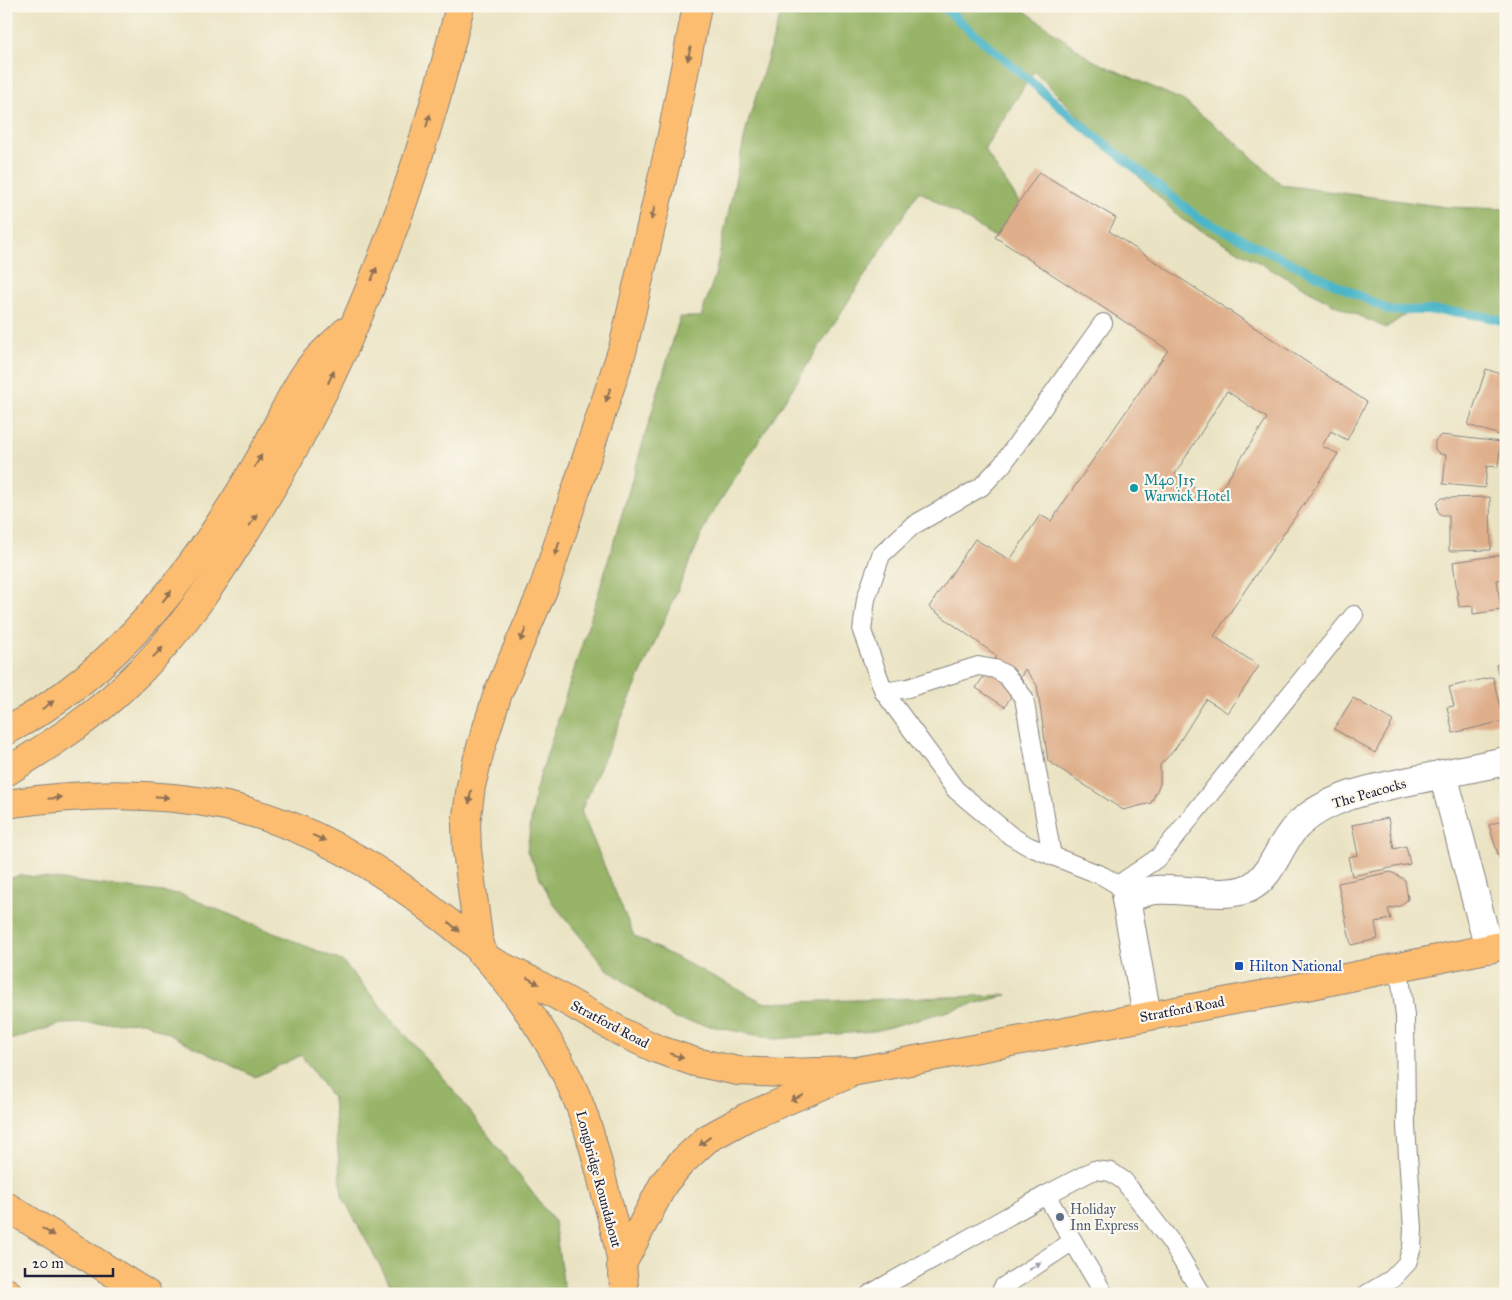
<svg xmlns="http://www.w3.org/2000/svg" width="1512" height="1300" font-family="'IM FELL Great Primer',serif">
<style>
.forest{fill:#97b467;stroke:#5c6b51}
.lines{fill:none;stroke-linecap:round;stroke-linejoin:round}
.stream{stroke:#4bb6c9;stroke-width:9}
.building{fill:#dfaf8b;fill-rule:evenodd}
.lane-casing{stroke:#86827f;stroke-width:20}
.street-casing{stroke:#86827f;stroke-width:30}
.highway-casing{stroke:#86827f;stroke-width:30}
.lane{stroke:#fff;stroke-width:18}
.street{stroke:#fff;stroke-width:28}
.highway{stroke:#fcbd6f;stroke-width:28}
.oneway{fill:#8f7055}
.oneway2{fill:#9c9ca7}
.culture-dot{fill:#0f9aa8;stroke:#fbf7ec;stroke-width:2}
.transit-dot{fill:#1a4fb4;stroke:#fbf7ec;stroke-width:2}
.service-dot{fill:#5c6f8a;stroke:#fbf7ec;stroke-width:2}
.labels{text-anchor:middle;stroke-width:4.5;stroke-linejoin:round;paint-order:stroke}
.culture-label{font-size:14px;fill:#0d838f;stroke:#fbf7ec;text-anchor:start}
.street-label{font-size:14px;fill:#22223b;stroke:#fbf7ec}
.transit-label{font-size:14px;fill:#164399;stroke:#fbf7ec;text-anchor:start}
.service-label{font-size:14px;fill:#4e5e75;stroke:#fbf7ec;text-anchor:start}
</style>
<rect width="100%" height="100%" fill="#fbf7ec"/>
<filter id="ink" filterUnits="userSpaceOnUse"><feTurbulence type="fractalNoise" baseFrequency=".02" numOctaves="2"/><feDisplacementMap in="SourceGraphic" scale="10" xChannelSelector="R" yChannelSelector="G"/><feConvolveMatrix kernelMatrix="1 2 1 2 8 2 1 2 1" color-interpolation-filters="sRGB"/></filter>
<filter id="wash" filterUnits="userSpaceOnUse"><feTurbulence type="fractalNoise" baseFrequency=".0096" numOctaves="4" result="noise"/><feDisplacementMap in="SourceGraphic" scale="20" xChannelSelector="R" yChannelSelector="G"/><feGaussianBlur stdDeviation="1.12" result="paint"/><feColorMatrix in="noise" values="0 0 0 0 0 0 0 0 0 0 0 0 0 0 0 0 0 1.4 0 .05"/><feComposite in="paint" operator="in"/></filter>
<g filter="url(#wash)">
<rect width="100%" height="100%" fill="#eae3c3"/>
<!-- forest -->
<g class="forest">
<polygon points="783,6 1018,6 1092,60 1184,101 1239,145 1282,185 1446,207 1506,209 1506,322 1483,315 1412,310 1386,328 1333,304 1181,219 1034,71 984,149 1019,202 995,237 919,191 708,520 581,811 634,936 765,1003 1007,995 875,1031 776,1039 675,1019 606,968 552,902 527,851 535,792 601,585 680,317 701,317 715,275 747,126"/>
<polygon points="20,875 180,894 342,961 459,1097 554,1221 565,1294 399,1294 391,1286 342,1196 333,1099 301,1055 255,1077 144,1022 61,1024 6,1041 6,880"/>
</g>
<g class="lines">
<!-- stream -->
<path class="stream" d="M942,6L1085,128L1200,219L1391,311C1429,309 1469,311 1506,322"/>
</g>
<g id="blocks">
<!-- building -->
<g class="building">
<path d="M1039,172L1116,218L1109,231L1367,402L1347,440L1331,431L1322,446L1338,454L1214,636L1259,666L1228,713L1206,699L1175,749L1160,765V784L1151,803L1123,810L1048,761L1037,685L1025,669L1005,707L976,688L997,656L929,607L975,539L1010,560L1040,515L1051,521L1168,350L995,237ZM1227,391L1267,418L1213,502L1175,474Z"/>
<polygon points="1486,369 1506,376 1506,437 1468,425"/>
<polygon points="1441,435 1501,442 1498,467 1487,466 1485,488 1443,484 1446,455 1440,454 1435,449 1435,441"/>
<polygon points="1490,497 1491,550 1449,551 1449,515 1441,515 1438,511 1437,503 1442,498"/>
<polygon points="1502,555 1505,579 1497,580 1501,610 1473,614 1473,606 1459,607 1453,562"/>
<polygon points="1506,660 1506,700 1505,700 1496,665"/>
<polygon points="1493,677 1503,721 1453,733 1447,707 1454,706 1449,687"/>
<polygon points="1353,698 1393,721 1375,753 1334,729"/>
<polygon points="1388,818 1394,849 1406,846 1410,864 1352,876 1348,857 1358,855 1352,825"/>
<polygon points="1506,819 1506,856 1499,858 1489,825"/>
<polygon points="1391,872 1405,880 1408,899 1400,906 1388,909 1391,919 1375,922 1378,939 1351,945 1338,883"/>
</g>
</g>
</g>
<g filter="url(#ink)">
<use href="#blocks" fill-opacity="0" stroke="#86827f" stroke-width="1"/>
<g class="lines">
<defs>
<g id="lane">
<polyline points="1103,323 1002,465 981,487 912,526 881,555 866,599 862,631 884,692 956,790 1011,836 1028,846 1103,876 1118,885 1126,899"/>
<polyline points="884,692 908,688 978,666 995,669 1006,675 1024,698 1052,856"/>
<polyline points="1118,885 1159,857 1354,615"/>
<polyline points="1046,1195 1094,1170 1111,1172 1124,1181 1171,1242 1202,1294"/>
<polyline points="870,1294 1046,1195 1104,1294"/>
<polyline points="1000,1294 1003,1287 1073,1241"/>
<polyline points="1367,1294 1392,1279 1407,1263 1412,1247 1413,1229 1406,1127 1405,1016 1399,967"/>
</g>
<g id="street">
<polyline points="1489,949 1443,774 1506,761"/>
<path d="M1147,1016L1126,899C1135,896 1145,891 1155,890C1183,888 1225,899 1249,888C1272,877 1278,846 1295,828C1331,790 1394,786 1443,774"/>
</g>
<g id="highway">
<path d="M6,731C119,672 199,565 261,457C277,429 289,396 308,370C318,356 333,344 345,332"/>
<path d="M6,772C48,746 90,720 125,686C179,636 220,574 258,511C352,356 418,183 460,6"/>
<path d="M6,804C79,793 154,791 226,806C304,823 375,864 436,913C455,927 475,943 490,961C525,1003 560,1054 580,1106C589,1128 595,1152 601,1175C609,1209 625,1259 624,1294"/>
<polyline points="480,952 467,850 466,823 471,786 480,750 498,693 543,590 623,348 671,140 697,6"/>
<polyline points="489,960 530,980 623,1033 657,1049 695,1062 738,1071 783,1073 857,1071 1277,992 1506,945"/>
<polyline points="6,1206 147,1294"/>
<polyline points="621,1266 664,1183 681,1163 707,1139 747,1117 847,1075"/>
<polyline points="6,1292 9,1294"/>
</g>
</defs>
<!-- lane casing -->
<use href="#lane" class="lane-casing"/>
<!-- street casing -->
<use href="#street" class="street-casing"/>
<!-- highway casing -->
<use href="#highway" class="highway-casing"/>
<!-- lane -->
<use href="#lane" class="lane"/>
<!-- street -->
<use href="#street" class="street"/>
<!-- highway -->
<use href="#highway" class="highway"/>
</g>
<!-- one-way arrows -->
<defs><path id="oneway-solid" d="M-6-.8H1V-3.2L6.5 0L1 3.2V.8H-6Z" transform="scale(1.25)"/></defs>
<g class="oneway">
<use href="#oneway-solid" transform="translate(689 54) rotate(102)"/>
<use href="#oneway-solid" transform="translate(428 121) rotate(-73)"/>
<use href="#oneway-solid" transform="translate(653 213) rotate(104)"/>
<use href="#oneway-solid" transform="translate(374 274) rotate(-68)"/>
<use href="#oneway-solid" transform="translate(331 377) rotate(-65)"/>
<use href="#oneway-solid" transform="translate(608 395) rotate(108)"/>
<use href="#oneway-solid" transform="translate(258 461) rotate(-59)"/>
<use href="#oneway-solid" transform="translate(253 520) rotate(-58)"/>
<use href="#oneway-solid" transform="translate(557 549) rotate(109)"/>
<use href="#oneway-solid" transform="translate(167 596) rotate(-51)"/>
<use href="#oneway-solid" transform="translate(523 635) rotate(114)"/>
<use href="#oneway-solid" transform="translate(158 652) rotate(-46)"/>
<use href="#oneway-solid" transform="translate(48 705) rotate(-35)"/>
<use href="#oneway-solid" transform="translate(162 797) rotate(5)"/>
<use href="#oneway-solid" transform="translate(470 797) rotate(98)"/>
<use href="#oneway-solid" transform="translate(55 798) rotate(-5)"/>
<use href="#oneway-solid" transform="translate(319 838) rotate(24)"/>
<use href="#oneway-solid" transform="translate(454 927) rotate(42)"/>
<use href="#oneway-solid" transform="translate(533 981) rotate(28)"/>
<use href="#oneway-solid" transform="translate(677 1056) rotate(19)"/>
<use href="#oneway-solid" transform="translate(797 1098) rotate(157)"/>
<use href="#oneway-solid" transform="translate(705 1141) rotate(142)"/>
<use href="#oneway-solid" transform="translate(48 1232) rotate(32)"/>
</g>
<use class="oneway2" href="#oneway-solid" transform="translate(1035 1266) rotate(-33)"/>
</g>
<!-- markers -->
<circle class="culture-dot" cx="1134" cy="488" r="5"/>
<rect class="transit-dot" x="1234" y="961" width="10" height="10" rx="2.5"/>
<circle class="service-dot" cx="1060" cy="1217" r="5"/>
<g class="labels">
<!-- culture labels -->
<g class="culture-label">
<text x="1144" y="485">M40 J15<tspan x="1144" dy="16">Warwick Hotel</tspan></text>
</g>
<!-- street labels -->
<g class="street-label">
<text transform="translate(1369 793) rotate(-16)" y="5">The Peacocks</text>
<text transform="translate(1182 1009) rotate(-11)" y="5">Stratford Road</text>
<text transform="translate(610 1024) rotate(28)" y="5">Stratford Road</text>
<text transform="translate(599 1179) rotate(75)" y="5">Longbridge Roundabout</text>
</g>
<!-- transit labels -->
<g class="transit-label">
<text x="1249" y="971">Hilton National</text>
</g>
<!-- service labels -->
<g class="service-label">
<text x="1070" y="1214">Holiday<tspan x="1070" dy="16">Inn Express</tspan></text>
</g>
</g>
<!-- margin -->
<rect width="1512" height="1300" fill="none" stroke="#fbf7ec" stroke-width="25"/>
<!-- scale -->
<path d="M25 1268v8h88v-8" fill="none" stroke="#22223b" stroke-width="2.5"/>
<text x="32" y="1268" font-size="15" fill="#22223b" stroke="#fbf7ec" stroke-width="4" paint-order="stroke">20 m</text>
</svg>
